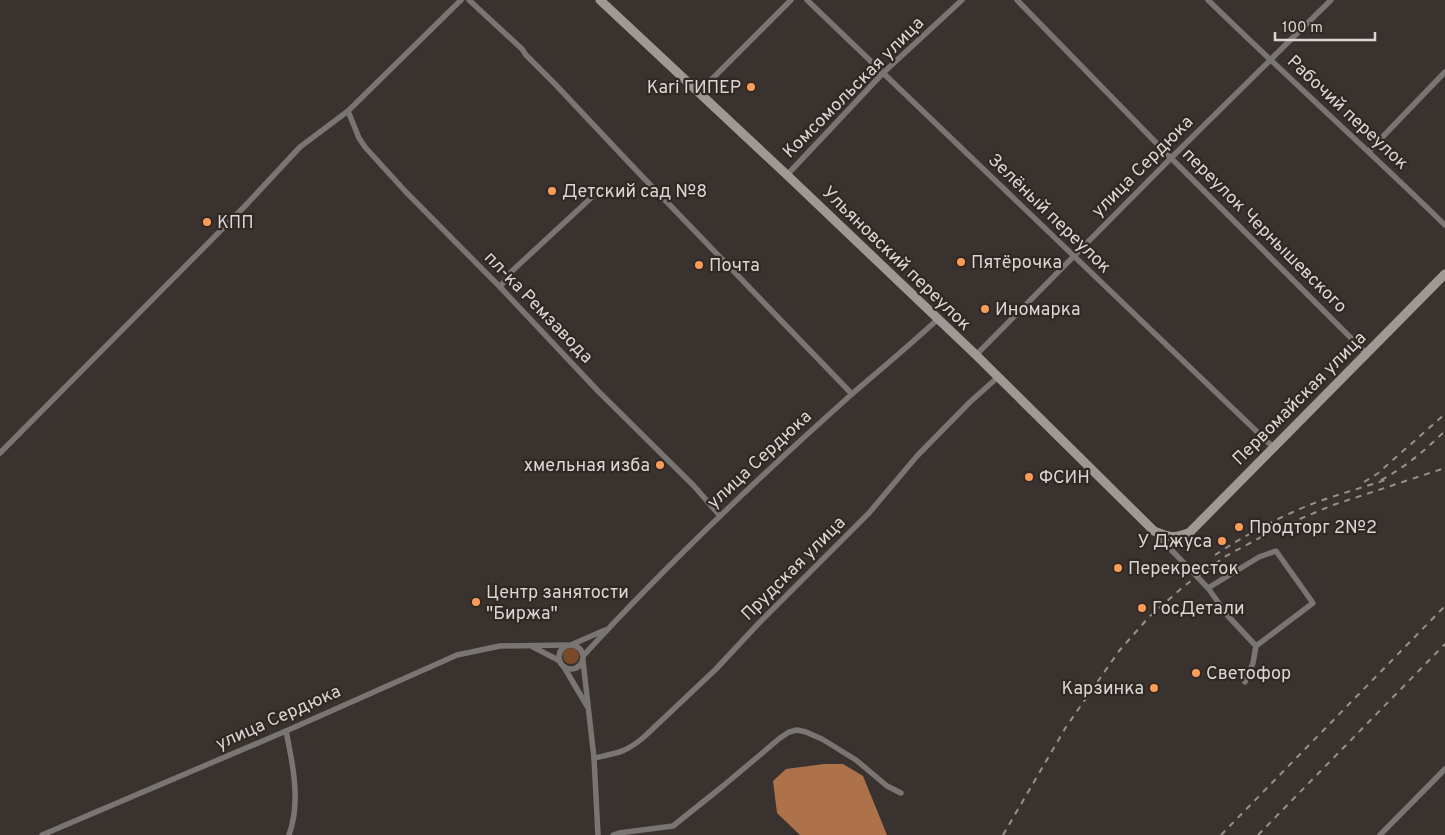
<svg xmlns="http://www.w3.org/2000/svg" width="1445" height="835" font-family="Overpass,sans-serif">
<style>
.green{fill:#7a4b2a}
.water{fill:#ad7249}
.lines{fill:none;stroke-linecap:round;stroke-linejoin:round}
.minor{stroke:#797572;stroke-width:5.5}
.secondary{stroke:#9f9995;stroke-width:9}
.rail{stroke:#97918e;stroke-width:2;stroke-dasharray:6 6;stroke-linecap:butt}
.poi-dot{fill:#fd9c56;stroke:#302824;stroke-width:2}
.labels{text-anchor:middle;stroke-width:4.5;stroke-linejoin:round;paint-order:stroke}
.poi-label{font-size:18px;fill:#dad6d3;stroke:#302824;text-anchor:start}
.street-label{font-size:18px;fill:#dad6d3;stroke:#302824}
</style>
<rect width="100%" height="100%" fill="#3a322e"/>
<!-- green -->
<circle class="green" cx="571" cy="656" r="8"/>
<!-- water -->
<polygon class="water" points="824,764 843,764 863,776 887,835 800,835 777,813 773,781 786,769"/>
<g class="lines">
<!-- minor -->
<g class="minor">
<polyline points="469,0 522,49 526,55 555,84 636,170 852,394"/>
<polyline points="807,0 1273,447"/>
<polyline points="1017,0 1171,158 1366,353"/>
<path d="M1208,0C1286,76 1367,149 1445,225"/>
<polyline points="698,93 791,0"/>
<polyline points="348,111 359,138 365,147 405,191 500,287 598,391 694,486 720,516"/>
<polyline points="1369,151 1445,72"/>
<polyline points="787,175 883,73 962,0"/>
<polyline points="500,287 512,271 592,197"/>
<polyline points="976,355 1171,158 1331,0"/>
<polyline points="0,453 245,206 300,147 348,111 461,0"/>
<polyline points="1155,533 1208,588 1228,616 1256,646 1253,663 1245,682"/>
<polyline points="1208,588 1259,557 1276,551 1313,603 1256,646"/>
<polyline points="573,644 605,630"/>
<circle cx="571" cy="657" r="12"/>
<polyline points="533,647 560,661"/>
<path d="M584,655C668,563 759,477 852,394C881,369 910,345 938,319"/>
<polyline points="583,661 594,758 598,835"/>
<polyline points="564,667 587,706"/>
<path d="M286,731C293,765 301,802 289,835"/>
<path d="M594,758C617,753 625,753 644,737L716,669L758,624L869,513L917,456L970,402L998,377"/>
<polyline points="42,835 286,731 457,655 500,646 566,645"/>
<polyline points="613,835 619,833 673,826 723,786 780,738 789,732 797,730 806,732 822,739 856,760 887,786 901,793"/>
<polyline points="1380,835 1445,769"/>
</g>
<!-- secondary -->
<path class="secondary" d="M600,0L787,175L976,355L1154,531C1169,537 1174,539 1190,532L1445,274"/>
<!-- rail -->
<g class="rail">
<path d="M1381,480C1406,467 1425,450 1445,431"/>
<polyline points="1364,482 1377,474 1445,414"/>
<path d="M1215,555C1239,539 1266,524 1293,512C1323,498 1356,490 1388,479"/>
<polyline points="1003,835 1066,727 1119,651 1149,617 1184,586 1226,556 1276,529 1333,505 1445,468"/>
<polyline points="1221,835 1445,606"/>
<polyline points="1258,835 1445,644"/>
</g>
</g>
<!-- markers -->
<g class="poi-dot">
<circle cx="751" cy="87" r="5"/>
<circle cx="552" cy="191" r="5"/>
<circle cx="207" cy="222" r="5"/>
<circle cx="961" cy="262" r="5"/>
<circle cx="699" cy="265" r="5"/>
<circle cx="985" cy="309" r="5"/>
<circle cx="660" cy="465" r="5"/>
<circle cx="1029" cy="477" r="5"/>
<circle cx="1239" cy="527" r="5"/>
<circle cx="1222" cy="541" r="5"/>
<circle cx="1118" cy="568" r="5"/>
<circle cx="476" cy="602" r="5"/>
<circle cx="1142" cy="608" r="5"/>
<circle cx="1196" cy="673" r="5"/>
<circle cx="1154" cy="688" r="5"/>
</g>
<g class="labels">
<!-- poi labels -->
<g class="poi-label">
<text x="741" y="93" text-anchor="end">Kari ГИПЕР</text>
<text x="562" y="197">Детский сад №8</text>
<text x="217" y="228">КПП</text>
<text x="971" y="268">Пятёрочка</text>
<text x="709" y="271">Почта</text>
<text x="995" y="315">Иномарка</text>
<text x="650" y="471" text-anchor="end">хмельная изба</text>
<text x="1039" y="483">ФСИН</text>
<text x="1249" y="533">Продторг 2№2</text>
<text x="1212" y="547" text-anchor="end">У Джуса</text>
<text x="1128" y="574">Перекресток</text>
<text x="486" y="598">Центр занятости<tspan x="486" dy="21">"Биржа"</tspan></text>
<text x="1152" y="614">ГосДетали</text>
<text x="1206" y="679">Светофор</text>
<text x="1144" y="694" text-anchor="end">Карзинка</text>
</g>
<!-- street labels -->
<g class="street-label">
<text transform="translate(853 87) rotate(-45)" y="6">Комсомольская улица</text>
<text transform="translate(1348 112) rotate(43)" y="6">Рабочий переулок</text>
<text transform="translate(1142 166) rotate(-45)" y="6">улица Сердюка</text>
<text transform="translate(1050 213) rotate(44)" y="6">Зелёный переулок</text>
<text transform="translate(1265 230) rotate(45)" y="6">переулок Чернышевского</text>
<text transform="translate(897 258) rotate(44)" y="6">Ульяновский переулок</text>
<text transform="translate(539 307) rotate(46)" y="6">пл-ка Ремзавода</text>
<text transform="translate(1299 398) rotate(-45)" y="6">Первомайская улица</text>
<text transform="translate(759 459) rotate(-43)" y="6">улица Сердюка</text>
<text transform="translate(793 568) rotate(-45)" y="6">Прудская улица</text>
<text transform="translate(278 717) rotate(-24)" y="6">улица Сердюка</text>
</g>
</g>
<!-- scale -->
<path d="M1275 32v8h100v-8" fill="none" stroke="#dad6d3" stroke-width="2.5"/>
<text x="1282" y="32" font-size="15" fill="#dad6d3" stroke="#302824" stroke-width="4" paint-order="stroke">100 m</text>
</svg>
